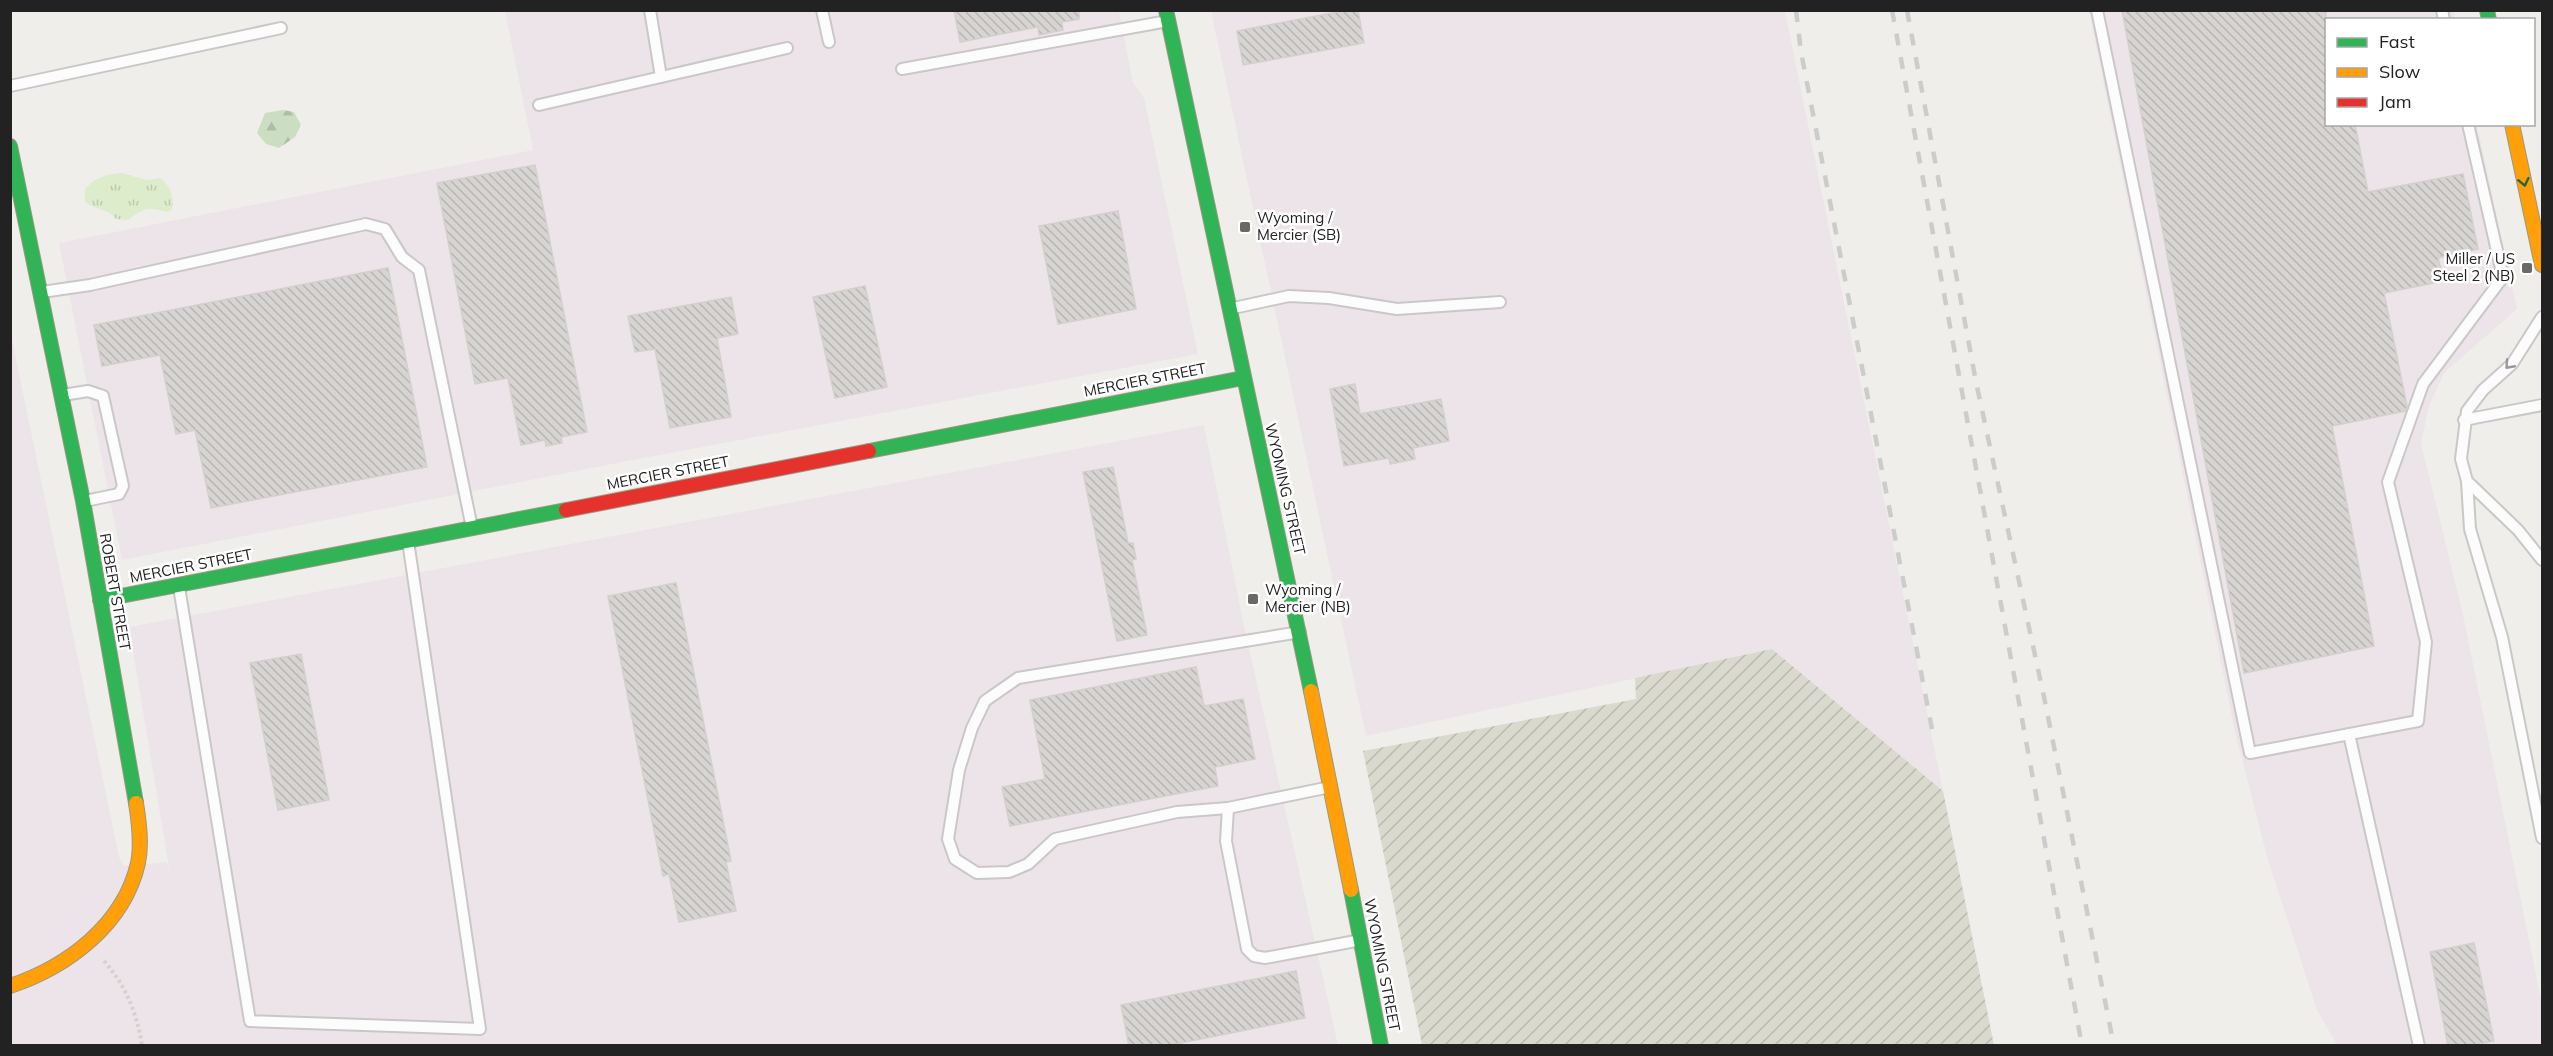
<svg xmlns="http://www.w3.org/2000/svg" width="2553" height="1056" font-family="Mulish,sans-serif">
<style>
.industrial{fill:#ede4e9}
.construction{fill:url(#construction-furrows)}
.grass{fill:url(#grass-tufts)}
.forest{fill:url(#forest-firs)}
.building{fill:url(#building-back-hatch);stroke:#d3d0cc;stroke-width:1.5}
.lines{fill:none;stroke-linecap:round;stroke-linejoin:round}
.lane-casing{stroke:#c9c8c7;stroke-width:14}
.fast-casing{stroke:#999a82;stroke-width:16}
.slow-casing{stroke:#999a82;stroke-width:16}
.jam-casing{stroke:#999a82;stroke-width:16}
.path{stroke:#dccecd;stroke-width:4;stroke-dasharray:3 3;stroke-linecap:butt}
.lane{stroke:#fdfcfc;stroke-width:10}
.fast{stroke:#30b455;stroke-width:14}
.slow{stroke:#ff9f0a;stroke-width:14}
.jam{stroke:#e5322d;stroke-width:14}
.rail{stroke:#ccc;stroke-width:4.5;stroke-dasharray:12 12;stroke-linecap:butt}
.oneway{stroke:#286439}
.oneway2{stroke:#9a9a9a}
.poi-dot{fill:#6a6968;stroke:#fff;stroke-width:2}
.labels{text-anchor:middle;stroke-width:5;stroke-linejoin:round;paint-order:stroke}
.poi-label{font-size:15px;fill:#222;stroke:#fff;text-anchor:start}
.street-label{font-size:15px;fill:#222;stroke:#fff}
</style>
<defs>
<pattern id="construction-furrows" width="10" height="10" patternUnits="userSpaceOnUse" patternTransform="scale(1.5)"><rect width="10" height="10" fill="#d9d9cd"/><path d="M-1 1l2-2M0 10L10 0M9 11l2-2" fill="none" stroke="#babab0"/></pattern>
<pattern id="grass-tufts" width="24" height="20" patternUnits="userSpaceOnUse" patternTransform="scale(1.5)"><rect width="24" height="20" fill="#ddeccb"/><path d="M3 7l-1-3M5 7V3M7 7l1-3M15 17l-1-3M17 17v-4M19 17l1-3" fill="none" stroke="#bdcaae"/></pattern>
<pattern id="forest-firs" width="22" height="20" patternUnits="userSpaceOnUse" patternTransform="scale(1.5)"><rect width="22" height="20" fill="#cbdec1"/><path d="M5 1l3.5 6h-7zM16 11l3.5 6h-7z" fill="#aebea6"/></pattern>
<pattern id="building-back-hatch" width="6" height="6" patternUnits="userSpaceOnUse" patternTransform="scale(1.5)"><rect width="6" height="6" fill="#d7d4d2"/><path d="M-1 5l2 2M0 0l6 6M5-1l2 2" fill="none" stroke="#b8b6b4"/></pattern>
</defs>
<rect width="100%" height="100%" fill="#f0eeeb"/>
<!-- industrial -->
<g class="industrial">
<polygon points="505,11 1119,11 1133,83 1144,98 1198,354 612,464 122,560 59,243 533,150"/>
<polygon points="1211,11 1785,11 1943,791 1772,649 1366,736"/>
<polygon points="2089,11 2453,11 2455,19 2326,20 2326,124 2477,125 2517,309 2444,373 2429,406 2421,443 2462,610 2542,1004 2542,1045 2337,1045 2317,1010 2268,860 2235,732"/>
<polygon points="10,330 119,857 124,866 167,862 170,873 129,627 1204,425 1243,621 1338,1045 11,1045"/>
</g>
<!-- construction -->
<polygon class="construction" points="1772,649 1943,791 1994,1045 1422,1045 1363,751 1636,699 1635,678"/>
<!-- grass -->
<path class="grass" d="M122,173L146,180L160,178C171,186 174,197 172,210L167,212C148,207 144,207 128,220L116,219C108,208 95,210 85,202V189C96,177 106,174 122,173Z"/>
<!-- forest -->
<polygon class="forest" points="283,110 294,112 301,125 295,137 279,148 266,144 257,133 265,113"/>
<!-- building -->
<g class="building">
<polygon points="954,10 1079,10 1079,19 1062,22 1063,30 1039,35 1038,27 960,42"/>
<polygon points="1348,10 1358,10 1364,43 1243,65 1237,31"/>
<polygon points="2122,10 2326,10 2326,124 2355,124 2368,192 2463,174 2478,249 2438,258 2444,281 2384,293 2407,406 2405,411 2332,426 2374,646 2244,673"/>
<polygon points="535,165 587,432 561,437 562,443 546,446 545,440 521,445 508,378 475,384 437,183"/>
<polygon points="1118,211 1136,309 1058,324 1039,226"/>
<polygon points="388,268 427,467 211,508 195,430 176,434 160,355 102,366 94,325"/>
<polygon points="865,286 887,387 835,398 813,297"/>
<polygon points="731,297 738,334 717,338 731,417 670,428 655,349 635,352 628,316"/>
<polygon points="1355,384 1360,414 1441,399 1449,441 1413,448 1415,459 1390,464 1389,458 1344,466 1330,389"/>
<polygon points="1113,467 1128,543 1133,543 1136,559 1132,560 1147,635 1117,641 1083,472"/>
<polygon points="676,583 731,861 726,862 736,911 679,922 669,874 663,876 608,596"/>
<polygon points="301,654 329,800 278,810 250,663"/>
<polygon points="1196,667 1204,706 1243,699 1255,759 1215,767 1218,786 1010,826 1002,787 1045,779 1030,700"/>
<polygon points="2474,943 2494,1041 2470,1046 2448,1046 2430,952"/>
<polygon points="1296,971 1305,1018 1166,1046 1129,1046 1121,1005"/>
</g>
<g class="lines">
<defs>
<g id="lane">
<polyline points="822,10 829,42"/>
<polyline points="2097,10 2250,753 2418,721 2426,642 2388,482 2423,384 2503,277 2468,124"/>
<polyline points="2442,10 2444,20"/>
<polyline points="902,69 1168,21"/>
<polyline points="661,77 787,48"/>
<polyline points="10,86 281,28"/>
<polyline points="539,105 661,77 650,10"/>
<polyline points="42,292 90,285 366,224 385,229 402,257 419,270 472,528"/>
<polyline points="1229,309 1289,296 1329,298 1397,309 1500,302"/>
<polyline points="2542,317 2512,364 2483,390 2467,411 2461,459 2467,481 2470,529 2502,637 2542,838"/>
<polyline points="63,395 88,391 103,396 123,486 119,494 85,501"/>
<polyline points="2464,420 2542,405"/>
<polyline points="2467,481 2518,530 2542,560"/>
<polyline points="179,587 250,1021 480,1029 408,541"/>
<polyline points="2349,734 2419,1046"/>
<polyline points="1330,787 1228,808 1226,841 1247,949 1254,956 1265,958 1361,940"/>
<polyline points="1228,808 1177,812 1055,839 1028,864 1009,872 977,873 955,859 948,839 959,770 972,728 985,701 1018,678 1300,632"/>
</g>
<g id="fast">
<polyline points="1166,10 1311,691"/>
<polyline points="2487,10 2489,20"/>
<polyline points="10,146 83,501 136,803"/>
<polyline points="869,451 1243,378"/>
<polyline points="100,600 566,510"/>
<polyline points="1351,890 1381,1046"/>
</g>
<g id="slow">
<polyline points="2512,124 2542,265"/>
<polyline points="1311,691 1351,890"/>
<path d="M10,986C67,967 124,925 138,863C142,844 139,822 136,803"/>
</g>
<polyline id="jam" points="566,510 869,451"/>
</defs>
<!-- lane casing -->
<use href="#lane" class="lane-casing"/>
<!-- fast casing -->
<use href="#fast" class="fast-casing"/>
<!-- slow casing -->
<use href="#slow" class="slow-casing"/>
<!-- jam casing -->
<use href="#jam" class="jam-casing"/>
<!-- path -->
<path class="path" d="M104,961C126,986 137,1013 142,1046"/>
<!-- lane -->
<use href="#lane" class="lane"/>
<!-- fast -->
<use href="#fast" class="fast"/>
<!-- slow -->
<use href="#slow" class="slow"/>
<!-- jam -->
<use href="#jam" class="jam"/>
<!-- rail -->
<g class="rail">
<polyline points="1796,10 1801,52 1932,729"/>
<polyline points="1892,10 2082,1046"/>
<polyline points="1907,10 1976,382 2044,697 2114,1046"/>
</g>
</g>
<!-- one-way arrows -->
<defs><path id="oneway-chevron" d="M-2-3.5L2.5 0L-2 3.5" fill="none" stroke-width="1.6" stroke-linecap="round" stroke-linejoin="round" transform="scale(1.5)"/></defs>
<use class="oneway" href="#oneway-chevron" transform="translate(2524 182) rotate(78)"/>
<use class="oneway2" href="#oneway-chevron" transform="translate(2509 365) rotate(132)"/>
<!-- markers -->
<g class="poi-dot">
<rect x="1239" y="221" width="12" height="12" rx="3"/>
<rect x="2521" y="262" width="12" height="12" rx="3"/>
<rect x="1247" y="593" width="12" height="12" rx="3"/>
</g>
<g class="labels">
<!-- poi labels -->
<g class="poi-label">
<text x="1257" y="223">Wyoming /<tspan x="1257" dy="17">Mercier (SB)</tspan></text>
<text x="2515" y="264" text-anchor="end">Miller / US<tspan x="2515" dy="17">Steel 2 (NB)</tspan></text>
<text x="1265" y="595">Wyoming /<tspan x="1265" dy="17">Mercier (NB)</tspan></text>
</g>
<!-- street labels -->
<g class="street-label">
<text transform="translate(1145 380) rotate(-11)" y="5">MERCIER STREET</text>
<text transform="translate(668 473) rotate(-11)" y="5">MERCIER STREET</text>
<text transform="translate(1285 489) rotate(77)" y="5">WYOMING STREET</text>
<text transform="translate(191 566) rotate(-11)" y="5">MERCIER STREET</text>
<text transform="translate(115 592) rotate(80)" y="5">ROBERT STREET</text>
<text transform="translate(1382 965) rotate(79)" y="5">WYOMING STREET</text>
</g>
</g>
<!-- border -->
<rect width="2553" height="1056" fill="none" stroke="#222222" stroke-width="24"/>
<!-- legend -->
<rect x="2325" y="18" width="210" height="108" fill="#ffffff" stroke="#a7a7a7" stroke-width="1.5"/>
<rect x="2337" y="38" width="30" height="9" fill="#30b455" stroke="#a7a7a7" stroke-width="1.5"/>
<text x="2379" y="48" font-size="18" fill="#222222">Fast</text>
<rect x="2337" y="68" width="30" height="9" fill="#ff9f0a" stroke="#a7a7a7" stroke-width="1.5"/>
<text x="2379" y="78" font-size="18" fill="#222222">Slow</text>
<rect x="2337" y="98" width="30" height="9" fill="#e5322d" stroke="#a7a7a7" stroke-width="1.5"/>
<text x="2379" y="108" font-size="18" fill="#222222">Jam</text>
</svg>
